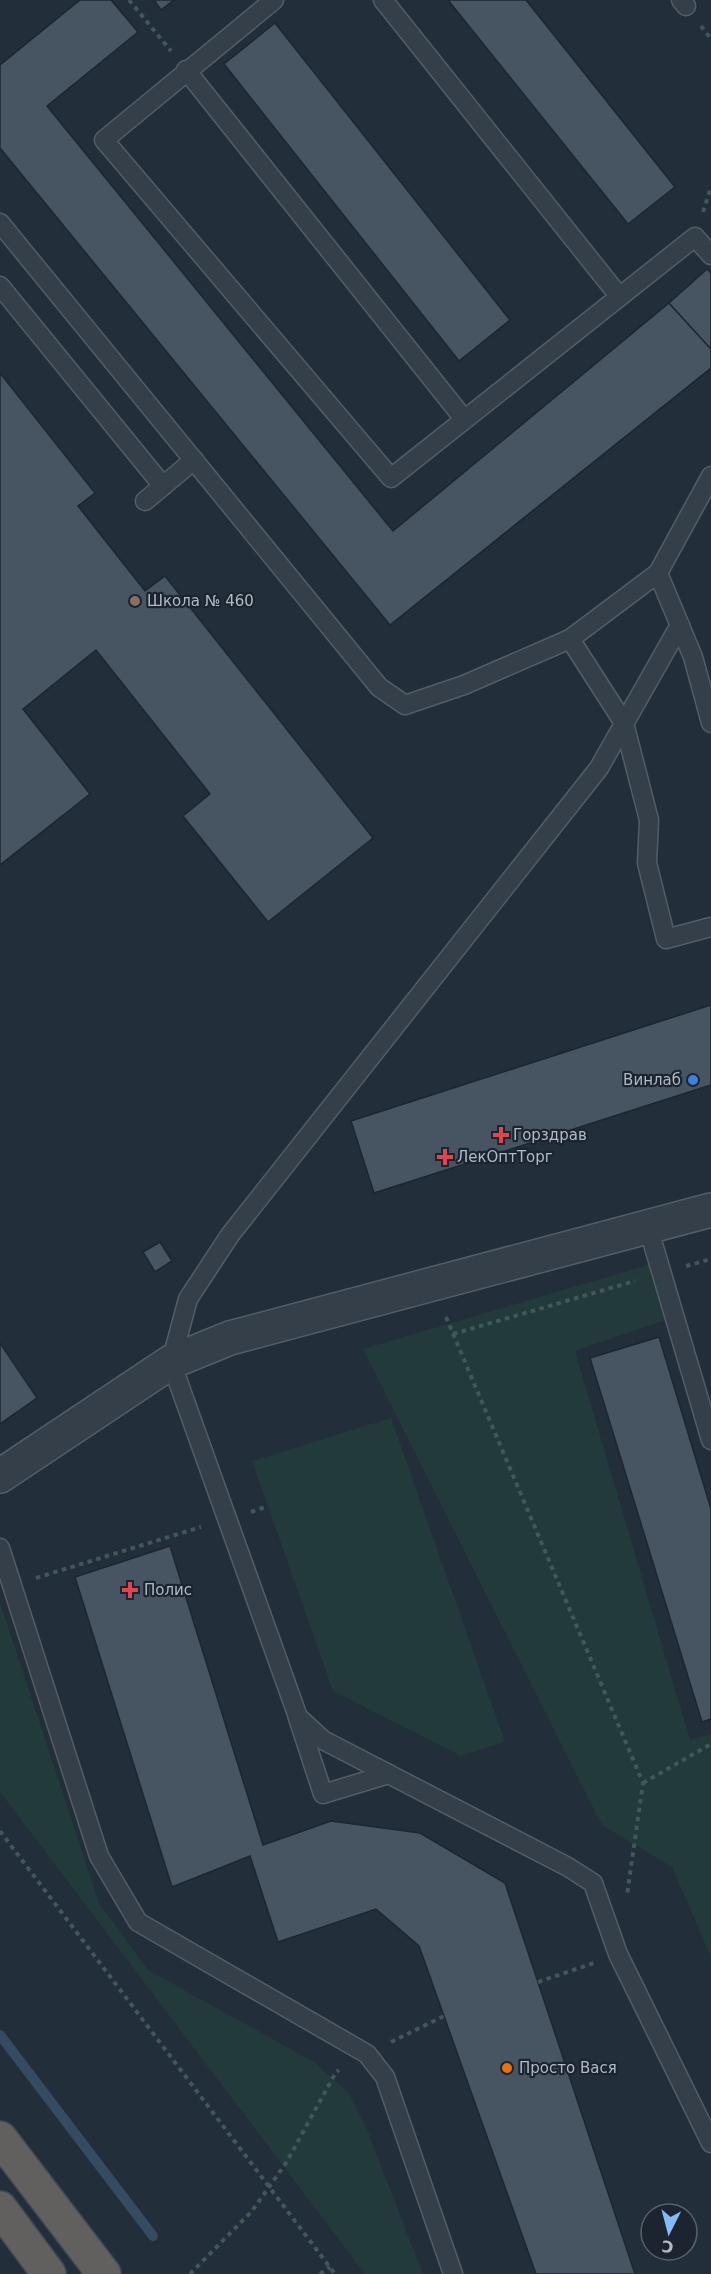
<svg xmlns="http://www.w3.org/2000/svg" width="711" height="2274" font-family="'DejaVu Sans',sans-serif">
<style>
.green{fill:#233a3b}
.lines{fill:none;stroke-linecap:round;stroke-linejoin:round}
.stream{stroke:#354b61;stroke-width:10}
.building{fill:#475563;stroke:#1d2631;stroke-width:1.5}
.service-casing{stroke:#535d68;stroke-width:21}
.minor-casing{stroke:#535d68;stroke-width:36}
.trunk-casing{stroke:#404a55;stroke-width:36}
.path{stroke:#415758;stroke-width:4;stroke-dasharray:4.5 4.5;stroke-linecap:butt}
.service{stroke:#353f4a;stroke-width:18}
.minor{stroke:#353f4a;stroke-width:33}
.trunk{stroke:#62605e;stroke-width:33}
.education-dot{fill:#8d6e63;stroke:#1b242f;stroke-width:2}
.shop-dot{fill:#3f7fe0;stroke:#1b242f;stroke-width:2}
.health-dot{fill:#e0444e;stroke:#1b242f;stroke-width:2}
.food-dot{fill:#e8710a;stroke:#1b242f;stroke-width:2}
.labels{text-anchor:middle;stroke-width:4.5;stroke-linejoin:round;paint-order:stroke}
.poi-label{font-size:15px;fill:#b0bac6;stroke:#1b242f;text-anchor:start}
</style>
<rect width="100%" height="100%" fill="#222e3a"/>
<!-- green -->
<g class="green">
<polygon points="655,1263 672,1318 575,1351 690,1740 711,1734 711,1957 672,1867 602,1825 363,1349"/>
<polygon points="391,1418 505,1742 461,1756 333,1691 252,1461"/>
<polygon points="0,1602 99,1903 148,1970 314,2062 348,2092 366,2127 423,2274 365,2274 0,1792"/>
</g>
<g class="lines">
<!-- stream -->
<polyline class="stream" points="0,2035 153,2236"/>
</g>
<!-- building -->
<g class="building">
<polygon points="80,0 111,0 138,32 47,106 393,531 669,303 711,349 711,368 390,625 0,148 0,65"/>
<polygon points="154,0 174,0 161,10"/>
<polygon points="448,0 526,0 675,187 628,224"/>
<polygon points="275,23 510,320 459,361 224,64"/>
<polygon points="707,269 711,273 711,349 669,303"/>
<polygon points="0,373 95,493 78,506 145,591 165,576 373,838 268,922 183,816 210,794 96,650 23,709 90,794 0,865"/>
<polygon points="711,1005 711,1085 374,1193 351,1121"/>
<polygon points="160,1242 172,1261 155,1272 143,1252"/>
<polygon points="659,1337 711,1509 711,1719 702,1722 590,1358"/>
<polygon points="0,1343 37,1398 0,1424"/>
<polygon points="170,1546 263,1845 331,1821 420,1833 505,1883 635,2274 536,2274 419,1946 376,1909 278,1942 250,1856 172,1887 75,1577"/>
</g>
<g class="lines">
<defs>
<g id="service">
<polyline points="274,0 104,140 391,478 695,237 711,255"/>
<polyline points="383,0 619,296"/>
<polyline points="681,0 686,6"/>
<polyline points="186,70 464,419"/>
<polyline points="0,223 379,687 405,705 464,685 570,639 658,573 711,476"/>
<polyline points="0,286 163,486"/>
<polyline points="145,501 194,460"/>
<polyline points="658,573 693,657 711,723"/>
<polyline points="680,625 599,768 230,1235 188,1299 171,1362 298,1717 323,1740 568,1867 593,1883 618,1954 711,2143"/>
<polyline points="570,639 624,723 649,820 647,863 666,939 711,927"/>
<polyline points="648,1227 711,1440"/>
<polyline points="0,1548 99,1856 138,1922 367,2054 385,2077 453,2274"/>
<polyline points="298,1718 323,1794 389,1774"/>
</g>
<polyline id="minor" points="0,1476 171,1362 230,1338 711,1210"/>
<g id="trunk">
<polyline points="0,2138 104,2274"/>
<polyline points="0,2208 49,2274"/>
</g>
</defs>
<!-- service casing -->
<use href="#service" class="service-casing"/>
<!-- minor casing -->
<use href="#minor" class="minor-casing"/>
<!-- trunk casing -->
<use href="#trunk" class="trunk-casing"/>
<!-- path -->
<g class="path">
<polyline points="129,0 171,51"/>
<polyline points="701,26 711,39"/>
<polyline points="703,212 711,187"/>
<polyline points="686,1266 711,1259"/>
<polyline points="446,1317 643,1783 627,1895"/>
<polyline points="453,1334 635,1281"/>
<polyline points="251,1512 268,1506"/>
<polyline points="36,1578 201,1527"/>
<polyline points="643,1783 711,1744"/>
<polyline points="0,1831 335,2274"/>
<polyline points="538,1982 594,1963"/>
<polyline points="391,2042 444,2016"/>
<polyline points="190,2274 252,2211 286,2163 336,2072 339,2070"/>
<polyline points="320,2274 330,2267"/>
</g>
<!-- service -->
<use href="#service" class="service"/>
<!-- minor -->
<use href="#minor" class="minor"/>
<!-- trunk -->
<use href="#trunk" class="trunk"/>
</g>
<!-- markers -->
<circle class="education-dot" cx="135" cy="601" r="6"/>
<circle class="shop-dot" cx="693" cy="1080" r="6"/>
<g class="health-dot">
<path d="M498 1126h6v6h6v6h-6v6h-6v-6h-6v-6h6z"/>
<path d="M442 1148h6v6h6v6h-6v6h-6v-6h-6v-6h6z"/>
<path d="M127 1581h6v6h6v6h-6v6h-6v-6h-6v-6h6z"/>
</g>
<circle class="food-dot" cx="507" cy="2068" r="6"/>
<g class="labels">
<!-- poi labels -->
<g class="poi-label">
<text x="147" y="606">Школа № 460</text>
<text x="681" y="1085" text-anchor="end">Винлаб</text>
<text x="513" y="1140">Горздрав</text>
<text x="457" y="1162">ЛекОптТорг</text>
<text x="144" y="1595">Полис</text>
<text x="519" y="2073">Просто Вася</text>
</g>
</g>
<!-- north arrow -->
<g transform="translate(669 2232) rotate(186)"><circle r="28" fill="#1b242f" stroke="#57606b" stroke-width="1.5"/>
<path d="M0-4.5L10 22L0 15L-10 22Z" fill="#84baf7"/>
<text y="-9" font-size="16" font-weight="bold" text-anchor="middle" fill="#b0bac6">С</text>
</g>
</svg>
